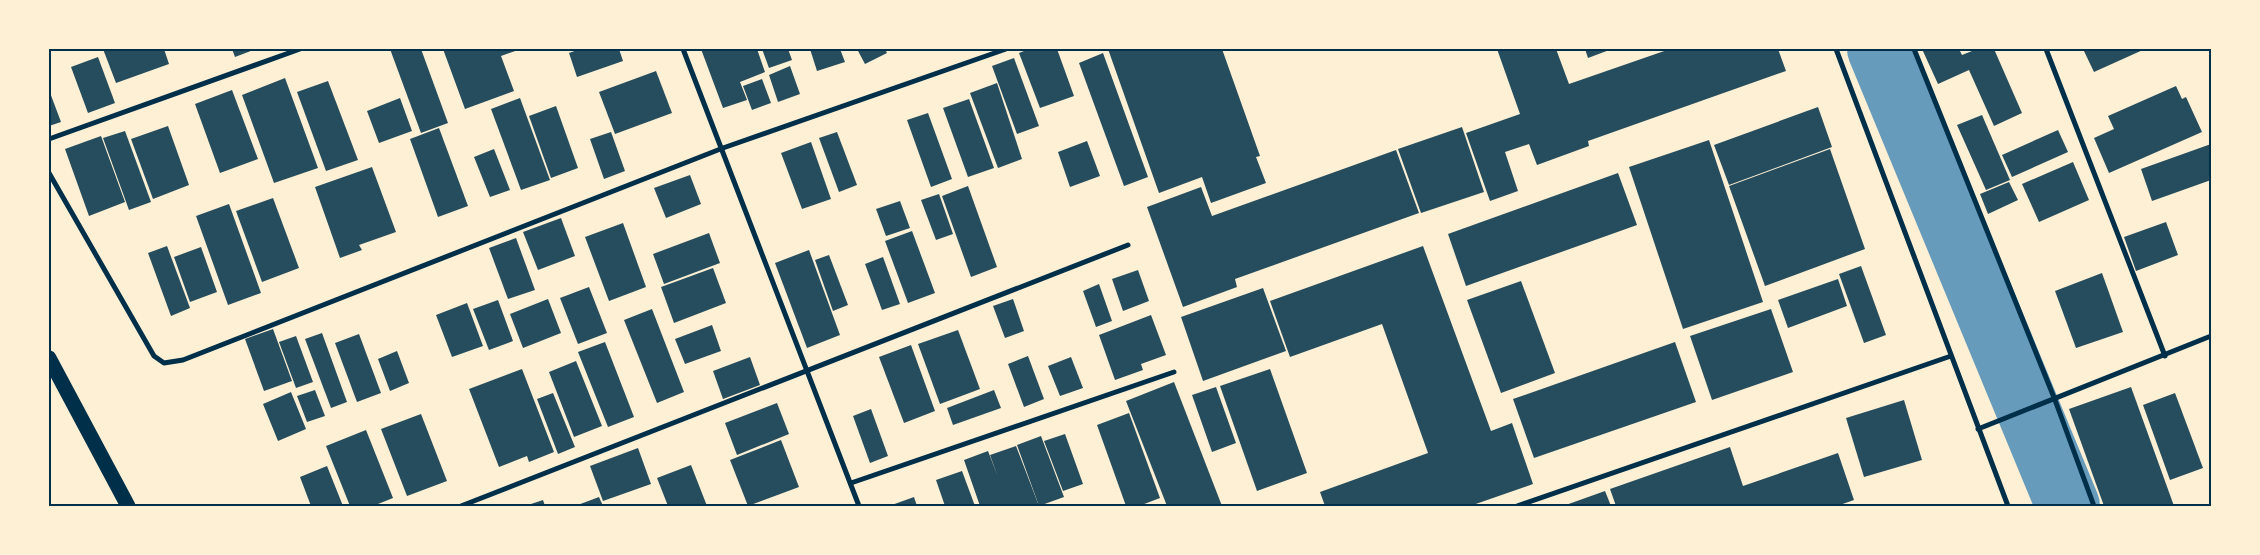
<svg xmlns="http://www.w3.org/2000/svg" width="2260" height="555" font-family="Manrope,sans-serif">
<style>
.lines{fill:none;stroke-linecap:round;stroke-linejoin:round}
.river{stroke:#669bbc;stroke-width:64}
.building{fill:#264d5e}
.minor{stroke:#003049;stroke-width:5}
.motorway{stroke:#003049;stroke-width:15}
.neatline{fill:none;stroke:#003049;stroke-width:2}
</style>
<rect width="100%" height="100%" fill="#fdf0d5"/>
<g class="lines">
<!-- river -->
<polyline class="river" points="1879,49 2068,506"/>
</g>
<!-- building -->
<g class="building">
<polygon points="103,49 164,49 169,64 116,83"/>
<polygon points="232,49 256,49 235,57"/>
<polygon points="390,49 421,49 448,123 421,133"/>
<polygon points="443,49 521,49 501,56 514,91 465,109"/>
<polygon points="580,49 619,49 623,61 577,77 569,53"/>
<polygon points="701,49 757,49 765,72 740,82 747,100 723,108"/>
<polygon points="762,49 788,49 792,60 769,68"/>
<polygon points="810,49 840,49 845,62 817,71"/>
<polygon points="857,49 885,49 887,53 865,64"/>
<polygon points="1029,49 1057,49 1074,96 1040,108 1019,53"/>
<polygon points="1108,49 1222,49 1260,156 1256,157 1266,183 1211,203 1202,177 1159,193"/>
<polygon points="1497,49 1556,49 1569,84 1670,49 1778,49 1786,71 1588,141 1589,146 1537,165 1529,144 1505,152 1518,191 1490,201 1466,133 1520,114"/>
<polygon points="1585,49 1612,49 1588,58"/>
<polygon points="1922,49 1959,49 1962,55 1977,49 1994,49 2022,113 1994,126 1969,70 1938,84"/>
<polygon points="2083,49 2145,49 2094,72"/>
<polygon points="1103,53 1148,177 1124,186 1079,63"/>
<polygon points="98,57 115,103 88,113 71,67"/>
<polygon points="1014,58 1039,126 1017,134 992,66"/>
<polygon points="790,66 800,94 778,102 769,75"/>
<polygon points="656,71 672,113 615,134 599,92"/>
<polygon points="285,78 318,168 274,183 242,95"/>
<polygon points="762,79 771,103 752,110 743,86"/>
<polygon points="328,81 358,160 326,171 297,92"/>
<polygon points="997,83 1022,159 998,168 970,93"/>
<polygon points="2176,86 2182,99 2186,97 2202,132 2109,173 2094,138 2114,129 2108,116"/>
<polygon points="49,90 61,122 49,126"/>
<polygon points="232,90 258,159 220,173 195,104"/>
<polygon points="400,98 412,131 379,143 367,111"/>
<polygon points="520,98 550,180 521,190 491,109"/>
<polygon points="969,99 994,168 968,177 943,108"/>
<polygon points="556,106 578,168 551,178 529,116"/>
<polygon points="1818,107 1832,147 1729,185 1714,145"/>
<polygon points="928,113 952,179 931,187 907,120"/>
<polygon points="1982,115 2010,180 1986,190 1957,125"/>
<polygon points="168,126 189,185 153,199 131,139"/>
<polygon points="1462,127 1484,192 1421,213 1398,149"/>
<polygon points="439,128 468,206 438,217 410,139"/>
<polygon points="2058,130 2068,152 2012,177 2002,155"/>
<polygon points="125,131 151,202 129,210 103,138"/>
<polygon points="611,132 625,171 604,179 590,139"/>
<polygon points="837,132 857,185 839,192 819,138"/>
<polygon points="101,136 125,202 89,216 65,149"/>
<polygon points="1709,140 1763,302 1683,329 1629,167"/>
<polygon points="1087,141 1100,176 1070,187 1058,152"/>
<polygon points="811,142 831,199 802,209 781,153"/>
<polygon points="2211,144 2211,180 2152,201 2141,169"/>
<polygon points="494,149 510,190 490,197 474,157"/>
<polygon points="1830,149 1865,249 1765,286 1729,186"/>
<polygon points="1396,150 1419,213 1235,279 1237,287 1183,307 1147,207 1201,187 1212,216"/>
<polygon points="2073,162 2089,200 2039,222 2022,184"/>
<polygon points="372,167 396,232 359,245 362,250 340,258 315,187"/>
<polygon points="1618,173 1637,225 1466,286 1448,234"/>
<polygon points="690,175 701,204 666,218 654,188"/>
<polygon points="2009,182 2018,200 1988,214 1980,194"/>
<polygon points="968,186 997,267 971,277 942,196"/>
<polygon points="939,194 953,234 936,240 921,200"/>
<polygon points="273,198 299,268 262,282 236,211"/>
<polygon points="900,201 910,228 886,236 876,209"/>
<polygon points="229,204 261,293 228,305 196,216"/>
<polygon points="561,218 575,256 538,270 523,232"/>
<polygon points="2166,222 2178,255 2136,271 2124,237"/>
<polygon points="623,223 646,287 609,301 585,237"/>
<polygon points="912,231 935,293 908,303 885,241"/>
<polygon points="709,233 720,263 664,284 653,254"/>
<polygon points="516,238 535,290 508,299 489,248"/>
<polygon points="167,246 190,308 171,316 148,253"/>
<polygon points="1423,246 1491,431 1512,423 1533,484 1470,506 1325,506 1320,492 1428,453 1382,324 1290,357 1270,301"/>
<polygon points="201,247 217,292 190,302 174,257"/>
<polygon points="809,250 840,335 807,348 775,263"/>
<polygon points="829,255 848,305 833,311 815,260"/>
<polygon points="883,257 900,304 882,310 865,264"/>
<polygon points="1861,266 1886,335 1864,343 1839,274"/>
<polygon points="713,268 726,303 674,323 661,287"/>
<polygon points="1138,270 1149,301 1123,311 1112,279"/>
<polygon points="2102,273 2123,332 2076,348 2055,291"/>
<polygon points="1838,279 1847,306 1788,328 1778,300"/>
<polygon points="1521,281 1555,373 1501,393 1467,300"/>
<polygon points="1099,284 1112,321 1096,327 1083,291"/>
<polygon points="589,287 607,333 578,344 560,298"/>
<polygon points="1263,288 1286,351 1203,381 1181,317"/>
<polygon points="548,299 561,333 523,348 510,314"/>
<polygon points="1013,299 1024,331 1005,338 993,306"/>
<polygon points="498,300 513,341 489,350 473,309"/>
<polygon points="467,303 483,346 452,357 436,315"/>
<polygon points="652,309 684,392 657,403 624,320"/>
<polygon points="1771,309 1793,372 1712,400 1690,336"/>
<polygon points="1151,315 1166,355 1141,364 1143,370 1115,380 1099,335"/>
<polygon points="712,325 721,351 685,364 675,339"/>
<polygon points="273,329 292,381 264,391 245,339"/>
<polygon points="958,330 980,389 940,404 918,344"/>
<polygon points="322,333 347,402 331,408 305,339"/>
<polygon points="359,334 381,393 357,402 335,343"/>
<polygon points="296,336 313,382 296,388 279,342"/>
<polygon points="605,342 634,417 608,427 578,352"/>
<polygon points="1675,342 1696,402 1534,458 1513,399"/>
<polygon points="911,345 935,411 904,423 879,357"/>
<polygon points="397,351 409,383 390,391 378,359"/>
<polygon points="1028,356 1044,399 1024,407 1008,364"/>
<polygon points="750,357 760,385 723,399 713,371"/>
<polygon points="1071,357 1083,388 1060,396 1048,366"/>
<polygon points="576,361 602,426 574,437 549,372"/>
<polygon points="522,369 554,452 529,462 527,456 499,467 469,389"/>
<polygon points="1270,369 1307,473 1257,491 1220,386"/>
<polygon points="1174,382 1222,506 1167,506 1126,401"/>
<polygon points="1216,387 1236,443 1212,452 1192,395"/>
<polygon points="2131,387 2174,506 2104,506 2069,409"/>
<polygon points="315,390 325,416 307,422 297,396"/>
<polygon points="994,390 1001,408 953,425 947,408"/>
<polygon points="291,392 306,429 278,441 263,404"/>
<polygon points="553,393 575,447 558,454 537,399"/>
<polygon points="2175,393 2203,468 2170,480 2143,405"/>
<polygon points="1904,400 1922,460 1864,477 1846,418"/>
<polygon points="777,403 789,434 737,455 725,423"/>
<polygon points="871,409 888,456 870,463 853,416"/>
<polygon points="1129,413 1160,498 1139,506 1126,506 1097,425"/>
<polygon points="421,414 447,481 407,496 381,429"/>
<polygon points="366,430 393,498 373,506 350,506 326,446"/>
<polygon points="1065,434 1083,484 1063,491 1044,441"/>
<polygon points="1041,436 1064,497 1039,506 1017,445"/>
<polygon points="781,440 799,487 748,506 730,460"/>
<polygon points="1016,446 1039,506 980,506 964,460 988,451 998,477 990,455"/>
<polygon points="1730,447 1743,486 1838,453 1854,500 1837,506 1616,506 1610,489"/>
<polygon points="638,448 651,484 603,501 590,466"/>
<polygon points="691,465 707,506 668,506 657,478"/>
<polygon points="327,466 343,506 311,506 300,477"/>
<polygon points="962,471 975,506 945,506 936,480"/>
<polygon points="1605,491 1611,506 1563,506"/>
<polygon points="599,497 603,506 575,506"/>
<polygon points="914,497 917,506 889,506"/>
<polygon points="543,500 545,506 525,506"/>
</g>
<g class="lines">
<!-- minor -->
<g class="minor">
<polyline points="683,49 859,506"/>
<polyline points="1836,49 2008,506"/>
<polyline points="1914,49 2055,400 2094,506"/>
<polyline points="2046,49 2165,356"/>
<polyline points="49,139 300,49"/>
<polyline points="49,173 154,356 164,363 183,360 723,148 1006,49"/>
<polyline points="1978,429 2211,336"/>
<polyline points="851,483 1174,372"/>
<polyline points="461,506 1128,245"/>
<polyline points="1517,506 1951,356"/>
</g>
<!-- motorway -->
<polyline class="motorway" points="49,358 128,506"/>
</g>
<!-- border -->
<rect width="2260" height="555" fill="none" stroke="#fdf0d5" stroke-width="100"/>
<rect x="50" y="50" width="2160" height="455" class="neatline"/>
</svg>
